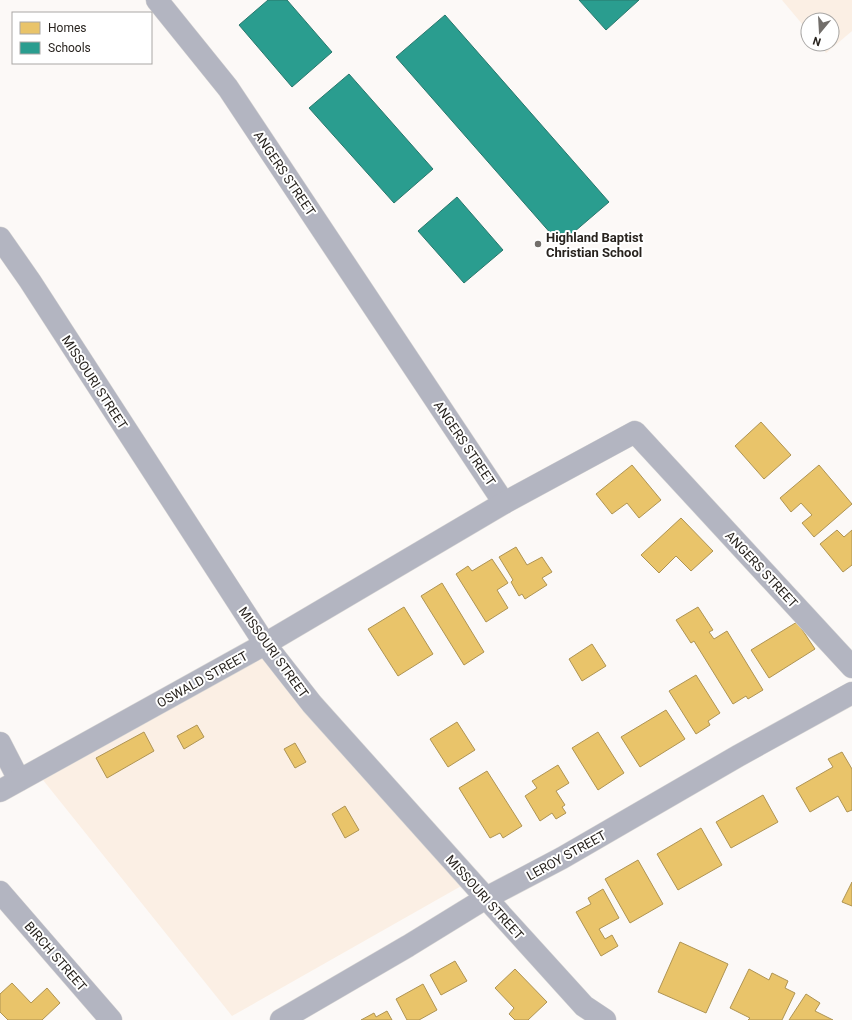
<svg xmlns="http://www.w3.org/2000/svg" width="852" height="1020" font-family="Roboto,sans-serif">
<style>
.green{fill:#fbefe4}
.homes{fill:#e9c46a;stroke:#af9453}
.schools{fill:#2a9d8f;stroke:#29786d}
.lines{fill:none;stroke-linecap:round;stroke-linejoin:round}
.minor-casing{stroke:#d9d7d5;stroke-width:23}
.minor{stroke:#b3b5c1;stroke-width:22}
.poi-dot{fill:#726e6a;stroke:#fff;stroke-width:1.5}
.labels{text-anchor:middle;stroke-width:4;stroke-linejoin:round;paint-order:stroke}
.street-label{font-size:13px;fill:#28231e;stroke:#fff}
.poi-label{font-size:13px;font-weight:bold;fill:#28231e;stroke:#fff;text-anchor:start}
</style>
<rect width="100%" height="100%" fill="#fcf9f7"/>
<!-- green -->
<g class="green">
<polygon points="782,0 852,0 852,31 826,53 819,44 832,44 832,20 808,20 808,31"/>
<polygon points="264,654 463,885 232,1016 43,780"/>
</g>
<!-- homes -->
<g class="homes">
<polygon points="761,422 791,455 764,479 735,446"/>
<polygon points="632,465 661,500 639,518 627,503 612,514 596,494"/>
<polygon points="819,465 852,504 814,537 802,523 812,515 801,503 791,512 780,498"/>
<polygon points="681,518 713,551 691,571 676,556 659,573 641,555"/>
<polygon points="837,530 844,537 852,530 852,565 843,572 820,544"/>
<polygon points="516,547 527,565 542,557 552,572 542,578 547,585 525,599 522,594 519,596 511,582 513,580 499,557"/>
<polygon points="492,559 508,583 497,590 508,608 486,622 456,574 468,566 472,571"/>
<polygon points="442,583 484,652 464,665 421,596"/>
<polygon points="404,607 433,654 398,676 368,629"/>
<polygon points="698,607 713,630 709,632 714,639 727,631 763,690 748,699 746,696 733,704 694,641 691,643 676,620"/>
<polygon points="797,622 815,649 769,678 751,650"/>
<polygon points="592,644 606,666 582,681 569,659"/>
<polygon points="696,675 720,713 708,721 710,725 696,734 669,691"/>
<polygon points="666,710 685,739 640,767 621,737"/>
<polygon points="457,722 475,750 448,767 430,739"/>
<polygon points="197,725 204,737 184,749 177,736"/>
<polygon points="144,732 154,751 107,778 96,758"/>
<polygon points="598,732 624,773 598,790 572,748"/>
<polygon points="295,743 306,762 295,768 284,749"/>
<polygon points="842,752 852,769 852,810 847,812 838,796 810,812 796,788 833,767 828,759"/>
<polygon points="558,765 569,783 556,791 565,805 562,807 566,813 556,819 552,813 540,821 525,796 537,788 532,781"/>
<polygon points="487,771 522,826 503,838 500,833 490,838 459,788"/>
<polygon points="763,795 778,822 731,848 716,822"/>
<polygon points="345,806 359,830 345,838 332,814"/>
<polygon points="701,828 722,865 678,890 657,854"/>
<polygon points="638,860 663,904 630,923 605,879"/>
<polygon points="852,882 852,906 842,902"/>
<polygon points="603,889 619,918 599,929 605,939 612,935 618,946 601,956 576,912 591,904 588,898"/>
<polygon points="680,942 728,964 706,1013 658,992"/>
<polygon points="455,961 467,981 441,995 430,975"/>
<polygon points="515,969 547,1002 528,1020 515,1020 509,1014 514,1008 495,988"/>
<polygon points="749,969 769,980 772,973 788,981 785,988 795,993 782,1020 748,1020 750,1018 730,1008"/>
<polygon points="12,983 31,1003 47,988 60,1003 42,1020 8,1020 0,1012 0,994"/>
<polygon points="423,984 437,1010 419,1020 407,1020 396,999"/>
<polygon points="806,994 820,1003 815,1011 833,1020 789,1020"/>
<polygon points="387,1011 392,1020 361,1020 374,1013 376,1017"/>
</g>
<!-- schools -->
<g class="schools">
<polygon points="268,0 287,0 332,52 292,87 239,25"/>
<polygon points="579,0 639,0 606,30"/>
<polygon points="445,15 609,202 560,244 396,57"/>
<polygon points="349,74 433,169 394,203 309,108"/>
<polygon points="457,197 503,250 464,283 418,231"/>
</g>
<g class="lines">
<defs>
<g id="minor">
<polyline points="157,0 228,88 504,503"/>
<polyline points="0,238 30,281 265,644 312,704 486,898 584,1006 605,1020"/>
<polyline points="0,743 19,780"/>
<polyline points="0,791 265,644 504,503 635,432 852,667"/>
<polyline points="0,892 111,1020"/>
<polyline points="281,1020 408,946 486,898 562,858 738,756 852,693"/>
</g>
</defs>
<!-- minor casing -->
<use href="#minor" class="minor-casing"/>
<!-- minor -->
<use href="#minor" class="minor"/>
</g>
<!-- markers -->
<circle class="poi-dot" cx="538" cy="244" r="4"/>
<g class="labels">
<!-- street labels -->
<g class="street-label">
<text transform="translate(285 173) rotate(56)" y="5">ANGERS STREET</text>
<text transform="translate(95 382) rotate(57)" y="5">MISSOURI STREET</text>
<text transform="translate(465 443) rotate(56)" y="5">ANGERS STREET</text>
<text transform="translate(762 569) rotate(47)" y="5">ANGERS STREET</text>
<text transform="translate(274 652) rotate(54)" y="5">MISSOURI STREET</text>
<text transform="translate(202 679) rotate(-29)" y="5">OSWALD STREET</text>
<text transform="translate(566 855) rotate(-29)" y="5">LEROY STREET</text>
<text transform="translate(485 897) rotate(48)" y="5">MISSOURI STREET</text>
<text transform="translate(56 956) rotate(49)" y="5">BIRCH STREET</text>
</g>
<!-- poi labels -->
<g class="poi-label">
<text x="546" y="242">Highland Baptist<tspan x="546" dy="15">Christian School</tspan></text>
</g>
</g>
<!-- legend -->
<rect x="12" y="12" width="140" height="52" fill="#ffffff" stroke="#a9a7a5"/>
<rect x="20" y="22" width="20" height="12" fill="#e9c46a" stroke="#a9a7a5"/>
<text x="48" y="32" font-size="12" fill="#28231e">Homes</text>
<rect x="20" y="42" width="20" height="12" fill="#2a9d8f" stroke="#a9a7a5"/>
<text x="48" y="52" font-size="12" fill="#28231e">Schools</text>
<!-- north arrow -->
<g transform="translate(820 32) rotate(198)"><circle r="19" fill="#ffffff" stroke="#a9a7a5"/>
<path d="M0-3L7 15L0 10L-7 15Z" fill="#726e6a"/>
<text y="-6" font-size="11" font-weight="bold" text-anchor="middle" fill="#28231e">N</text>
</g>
</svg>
